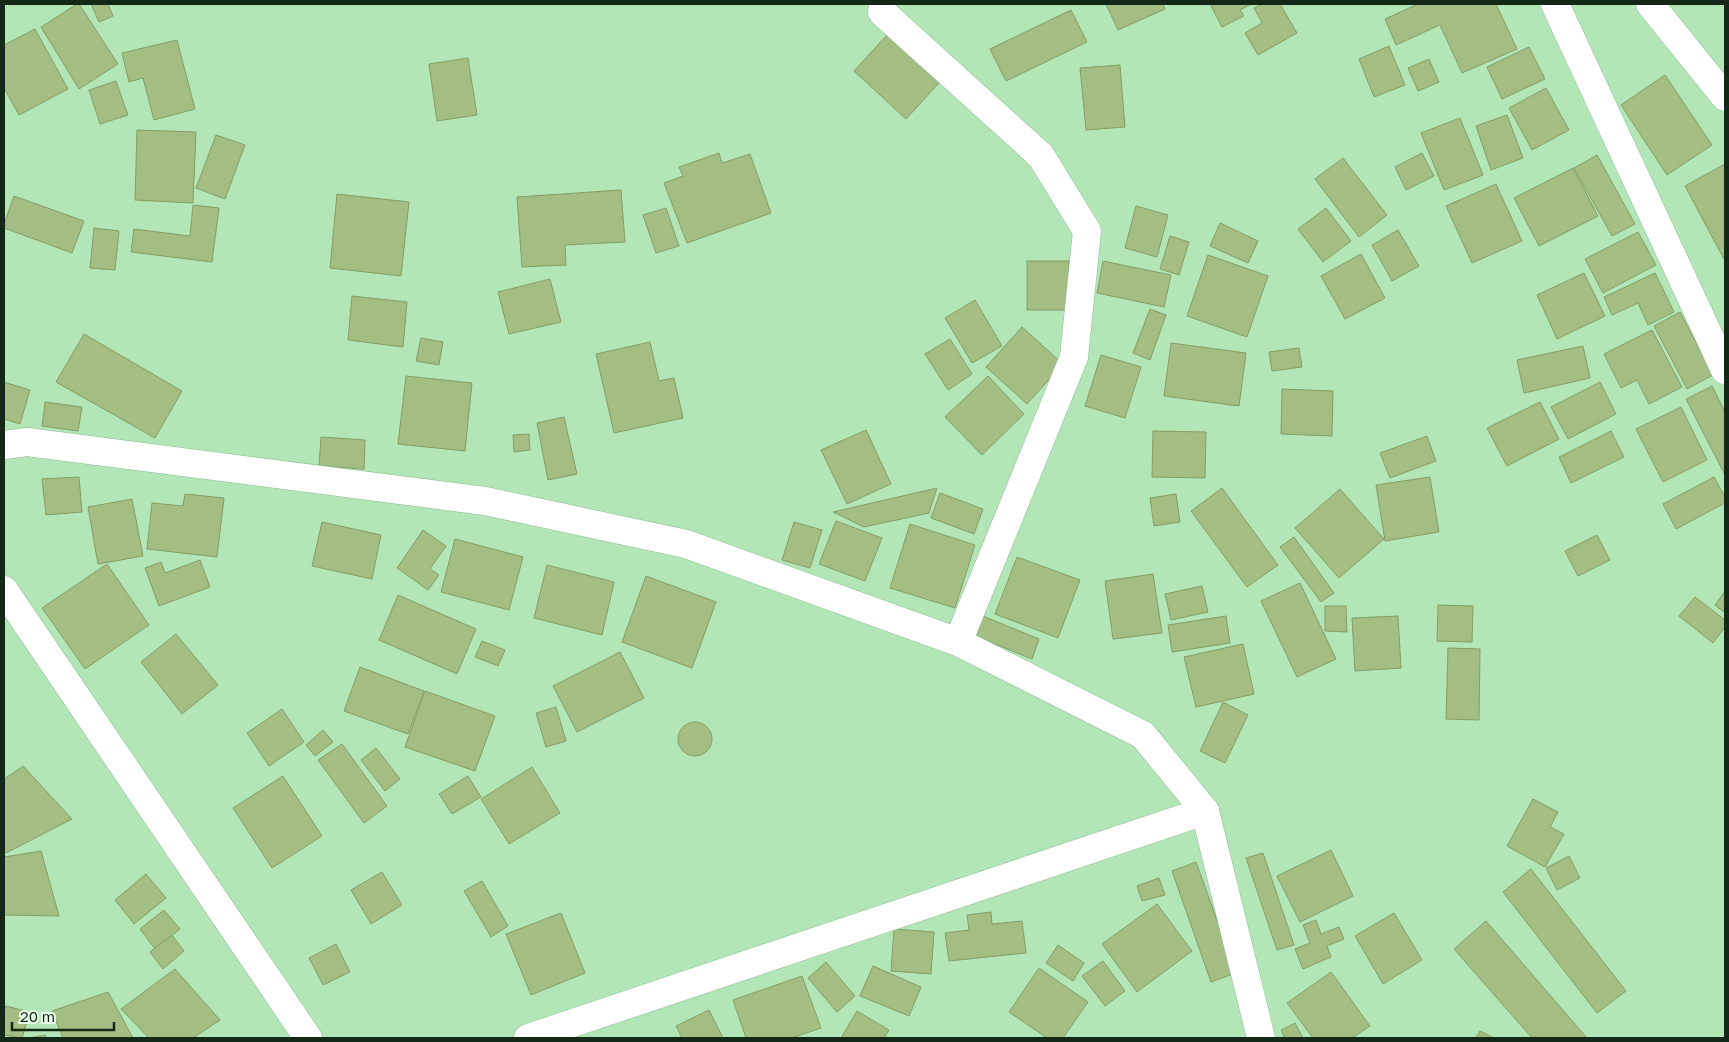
<svg xmlns="http://www.w3.org/2000/svg" width="1729" height="1042" font-family="'Golos Text',sans-serif">
<style>
.building{fill:#a4bd83;stroke:#859d64}
.lines{fill:none;stroke-linecap:round;stroke-linejoin:round}
.minor-casing{stroke:#8bbd90;stroke-width:29}
.minor{stroke:#fff;stroke-width:28}
</style>
<rect width="100%" height="100%" fill="#b2e6b7"/>
<!-- building -->
<g class="building">
<polygon points="77,4 79,4 118,64 79,89 41,27"/>
<polygon points="91,4 108,4 113,16 99,22"/>
<polygon points="1106,4 1163,4 1165,9 1118,30"/>
<polygon points="1210,4 1252,4 1240,10 1244,16 1222,27"/>
<polygon points="1262,4 1280,4 1297,33 1258,55 1245,33 1262,23 1254,8"/>
<polygon points="1418,4 1496,4 1517,49 1462,73 1440,25 1396,45 1385,19"/>
<polygon points="1071,10 1087,42 1006,81 990,49"/>
<polygon points="35,29 68,89 19,115 4,88 4,45"/>
<polygon points="887,35 939,83 906,119 854,71"/>
<polygon points="177,40 195,109 154,120 143,78 129,82 122,53"/>
<polygon points="1389,46 1405,85 1374,97 1359,59"/>
<polygon points="1529,47 1545,79 1502,99 1487,67"/>
<polygon points="468,58 477,115 437,121 429,64"/>
<polygon points="1429,59 1439,82 1418,91 1408,68"/>
<polygon points="1120,65 1125,127 1086,130 1080,68"/>
<polygon points="1665,75 1712,145 1667,175 1621,105"/>
<polygon points="116,81 128,115 100,124 89,90"/>
<polygon points="1546,88 1569,130 1532,150 1509,108"/>
<polygon points="1507,115 1523,158 1491,170 1476,126"/>
<polygon points="1460,118 1483,175 1444,190 1421,133"/>
<polygon points="137,130 196,132 193,203 135,200"/>
<polygon points="216,135 245,145 225,199 196,188"/>
<polygon points="719,153 722,163 750,154 771,213 687,243 664,183 683,176 679,167"/>
<polygon points="1422,153 1434,176 1406,190 1395,167"/>
<polygon points="1597,155 1635,224 1612,236 1574,168"/>
<polygon points="1343,158 1387,215 1359,237 1315,179"/>
<polygon points="1725,164 1725,261 1685,186"/>
<polygon points="1573,168 1598,216 1539,246 1514,198"/>
<polygon points="1496,184 1522,241 1472,263 1446,206"/>
<polygon points="621,190 625,242 565,245 566,265 522,267 517,197"/>
<polygon points="337,194 409,202 401,276 330,268"/>
<polygon points="14,196 84,221 72,253 4,228 4,224"/>
<polygon points="193,205 219,208 212,262 131,252 134,229 190,236"/>
<polygon points="1136,206 1168,215 1157,257 1125,248"/>
<polygon points="666,208 679,246 656,253 643,215"/>
<polygon points="1326,208 1351,241 1323,262 1298,229"/>
<polygon points="1220,223 1258,241 1248,263 1210,246"/>
<polygon points="94,228 119,231 115,270 90,268"/>
<polygon points="1398,230 1419,266 1392,281 1372,245"/>
<polygon points="1638,232 1656,265 1603,293 1585,259"/>
<polygon points="1170,236 1189,242 1179,275 1160,269"/>
<polygon points="1361,254 1385,298 1345,319 1321,276"/>
<polygon points="1208,255 1268,276 1247,337 1187,316"/>
<rect x="1027" y="261" width="42" height="49"/>
<polygon points="1103,261 1171,275 1164,307 1097,293"/>
<polygon points="1584,273 1605,316 1557,339 1537,295"/>
<polygon points="1655,273 1674,312 1648,325 1638,303 1612,315 1604,297"/>
<polygon points="550,279 561,322 509,334 498,292"/>
<polygon points="352,296 407,302 403,347 348,340"/>
<polygon points="975,300 1002,346 972,363 945,318"/>
<polygon points="1150,309 1166,315 1150,360 1133,353"/>
<polygon points="1680,312 1713,375 1687,389 1654,326"/>
<polygon points="1022,327 1063,364 1027,404 986,367"/>
<polygon points="1652,330 1682,387 1649,404 1637,380 1621,388 1604,354"/>
<polygon points="84,334 182,391 155,438 56,382"/>
<polygon points="421,338 443,342 439,365 416,361"/>
<polygon points="950,339 972,374 948,390 925,354"/>
<polygon points="650,342 659,381 674,378 683,418 614,433 596,354"/>
<polygon points="1171,343 1246,353 1239,406 1164,396"/>
<polygon points="1583,346 1590,378 1524,393 1517,360"/>
<polygon points="1299,348 1302,367 1272,371 1269,352"/>
<polygon points="1101,355 1141,367 1125,418 1085,406"/>
<polygon points="406,376 472,383 465,451 398,444"/>
<polygon points="988,376 1024,414 982,455 945,417"/>
<polygon points="4,382 30,390 20,424 4,419"/>
<polygon points="1600,382 1616,414 1568,439 1551,407"/>
<polygon points="1712,386 1725,412 1725,475 1686,399"/>
<polygon points="1282,389 1333,391 1332,436 1281,434"/>
<polygon points="45,402 82,407 78,431 42,426"/>
<polygon points="1540,402 1559,439 1507,466 1487,428"/>
<polygon points="1681,407 1707,460 1663,482 1636,429"/>
<polygon points="564,417 577,474 548,480 537,423"/>
<polygon points="866,430 891,484 847,504 821,450"/>
<polygon points="1153,431 1206,432 1205,478 1152,477"/>
<polygon points="1611,431 1624,457 1571,483 1559,457"/>
<polygon points="529,434 530,450 514,452 513,435"/>
<polygon points="1427,436 1436,461 1390,478 1380,453"/>
<polygon points="321,437 365,440 364,469 319,466"/>
<polygon points="79,477 82,512 46,515 42,479"/>
<polygon points="1430,477 1439,532 1385,541 1376,485"/>
<polygon points="1714,477 1725,497 1725,503 1676,529 1663,504"/>
<polygon points="937,488 929,513 864,527 833,512"/>
<polygon points="1222,488 1278,565 1247,587 1191,511"/>
<polygon points="1340,489 1384,539 1339,578 1295,528"/>
<polygon points="940,493 983,509 974,534 931,518"/>
<polygon points="185,494 224,498 217,557 147,549 152,503 183,506"/>
<polygon points="1176,494 1180,522 1154,526 1150,498"/>
<polygon points="132,499 143,556 98,564 88,507"/>
<polygon points="836,521 882,538 865,581 819,564"/>
<polygon points="322,522 381,535 372,579 312,566"/>
<polygon points="794,522 822,530 810,568 782,560"/>
<polygon points="910,524 975,545 955,608 890,588"/>
<polygon points="423,530 446,546 430,569 439,575 428,590 397,568"/>
<polygon points="1597,535 1610,560 1578,576 1565,551"/>
<polygon points="1294,537 1334,593 1321,602 1280,547"/>
<polygon points="455,539 523,557 509,610 441,592"/>
<polygon points="1017,557 1080,580 1058,638 995,614"/>
<polygon points="200,560 210,587 159,606 145,568 161,562 165,573"/>
<polygon points="107,564 149,625 85,669 42,608"/>
<polygon points="547,565 614,582 602,635 534,618"/>
<polygon points="1153,574 1162,633 1113,639 1105,581"/>
<polygon points="646,576 716,602 692,668 622,642"/>
<polygon points="1300,583 1336,659 1297,677 1261,601"/>
<polygon points="1202,586 1208,612 1171,620 1165,594"/>
<polygon points="1725,591 1725,613 1715,605"/>
<polygon points="398,595 476,629 457,674 379,640"/>
<polygon points="1695,597 1725,620 1725,627 1713,643 1679,616"/>
<polygon points="1438,605 1473,606 1472,642 1437,641"/>
<polygon points="1325,606 1346,606 1347,632 1325,631"/>
<polygon points="983,616 1039,639 1032,659 975,636"/>
<polygon points="1226,616 1230,643 1172,652 1168,625"/>
<polygon points="1398,616 1401,668 1355,671 1352,618"/>
<polygon points="176,634 218,685 182,714 141,662"/>
<polygon points="482,641 505,650 498,666 475,657"/>
<polygon points="1243,644 1254,694 1196,707 1184,657"/>
<polygon points="1448,648 1480,649 1479,720 1446,719"/>
<polygon points="620,652 644,698 577,732 553,686"/>
<polygon points="360,667 424,691 408,734 344,711"/>
<polygon points="425,691 495,716 475,771 405,747"/>
<polygon points="1223,702 1248,715 1225,763 1200,751"/>
<polygon points="556,707 566,741 546,747 536,713"/>
<polygon points="282,709 304,742 269,766 247,733"/>
<circle cx="695" cy="739" r="17"/>
<polygon points="323,730 333,742 315,756 306,745"/>
<polygon points="342,744 387,806 364,823 318,760"/>
<polygon points="376,748 400,779 385,791 361,760"/>
<polygon points="23,766 72,819 6,853 4,851 4,779"/>
<polygon points="532,767 560,813 509,844 481,799"/>
<polygon points="283,776 322,836 272,868 233,808"/>
<polygon points="468,776 481,797 452,814 439,794"/>
<polygon points="1533,799 1558,812 1550,827 1564,834 1545,867 1507,846"/>
<polygon points="1331,850 1353,896 1300,922 1277,876"/>
<polygon points="41,851 59,916 4,915 4,857"/>
<polygon points="1263,853 1294,945 1277,950 1246,858"/>
<polygon points="1569,856 1580,878 1557,890 1546,868"/>
<polygon points="1196,862 1236,973 1211,982 1172,871"/>
<polygon points="1531,869 1626,991 1597,1013 1503,892"/>
<polygon points="382,872 402,905 371,924 351,890"/>
<polygon points="146,874 166,898 134,924 115,900"/>
<polygon points="1159,878 1165,895 1142,901 1137,886"/>
<polygon points="482,881 508,926 491,937 464,891"/>
<polygon points="1157,904 1192,951 1137,992 1102,944"/>
<polygon points="164,910 180,929 155,949 140,929"/>
<polygon points="991,912 992,924 1022,921 1026,953 949,961 945,933 969,930 967,915"/>
<polygon points="561,913 585,973 531,995 506,934"/>
<polygon points="1394,913 1422,960 1383,984 1355,936"/>
<polygon points="1316,920 1321,934 1339,927 1344,939 1327,946 1331,957 1303,969 1295,949 1310,943 1303,925"/>
<polygon points="1486,921 1587,1038 1532,1038 1454,949"/>
<polygon points="894,929 934,932 931,974 891,971"/>
<polygon points="172,935 184,951 163,969 150,952"/>
<polygon points="336,944 350,972 323,985 309,958"/>
<polygon points="1058,945 1084,963 1073,981 1046,963"/>
<polygon points="1103,961 1125,991 1105,1006 1082,976"/>
<polygon points="826,962 855,996 837,1012 808,978"/>
<polygon points="873,966 921,987 909,1016 860,996"/>
<polygon points="1039,968 1088,1002 1063,1038 1047,1038 1009,1012"/>
<polygon points="175,969 220,1020 193,1038 149,1038 121,1009"/>
<polygon points="1331,972 1370,1026 1352,1038 1313,1038 1287,1003"/>
<polygon points="802,976 821,1028 792,1038 746,1038 733,1000"/>
<polygon points="108,992 133,1038 63,1038 52,1011"/>
<polygon points="6,1006 30,1012 22,1038 4,1035 4,1012"/>
<polygon points="709,1010 723,1038 682,1038 676,1026"/>
<polygon points="857,1011 889,1030 884,1038 841,1038"/>
<polygon points="1295,1023 1303,1038 1285,1038 1281,1030"/>
<polygon points="1480,1031 1494,1038 1476,1038"/>
<polygon points="45,1035 46,1038 29,1038"/>
</g>
<g class="lines">
<defs>
<g id="minor">
<polyline points="1555,4 1725,370"/>
<polyline points="1650,4 1725,97"/>
<polyline points="882,12 1041,156 1087,231 1074,357 958,642"/>
<polyline points="4,445 27,442 485,501 686,544 958,642 1143,735 1205,811 1261,1038"/>
<polyline points="4,590 308,1038"/>
<polyline points="528,1038 1205,811"/>
</g>
</defs>
<!-- minor casing -->
<use href="#minor" class="minor-casing"/>
<!-- minor -->
<use href="#minor" class="minor"/>
</g>
<!-- border -->
<rect width="1729" height="1042" fill="none" stroke="#142817" stroke-width="10"/>
<!-- scale -->
<path d="M12 1022v8h102v-8" fill="none" stroke="#142817" stroke-width="2.5"/>
<text x="20" y="1022" font-size="15" fill="#142817" stroke="#e9feea" stroke-width="4" paint-order="stroke">20 m</text>
</svg>
